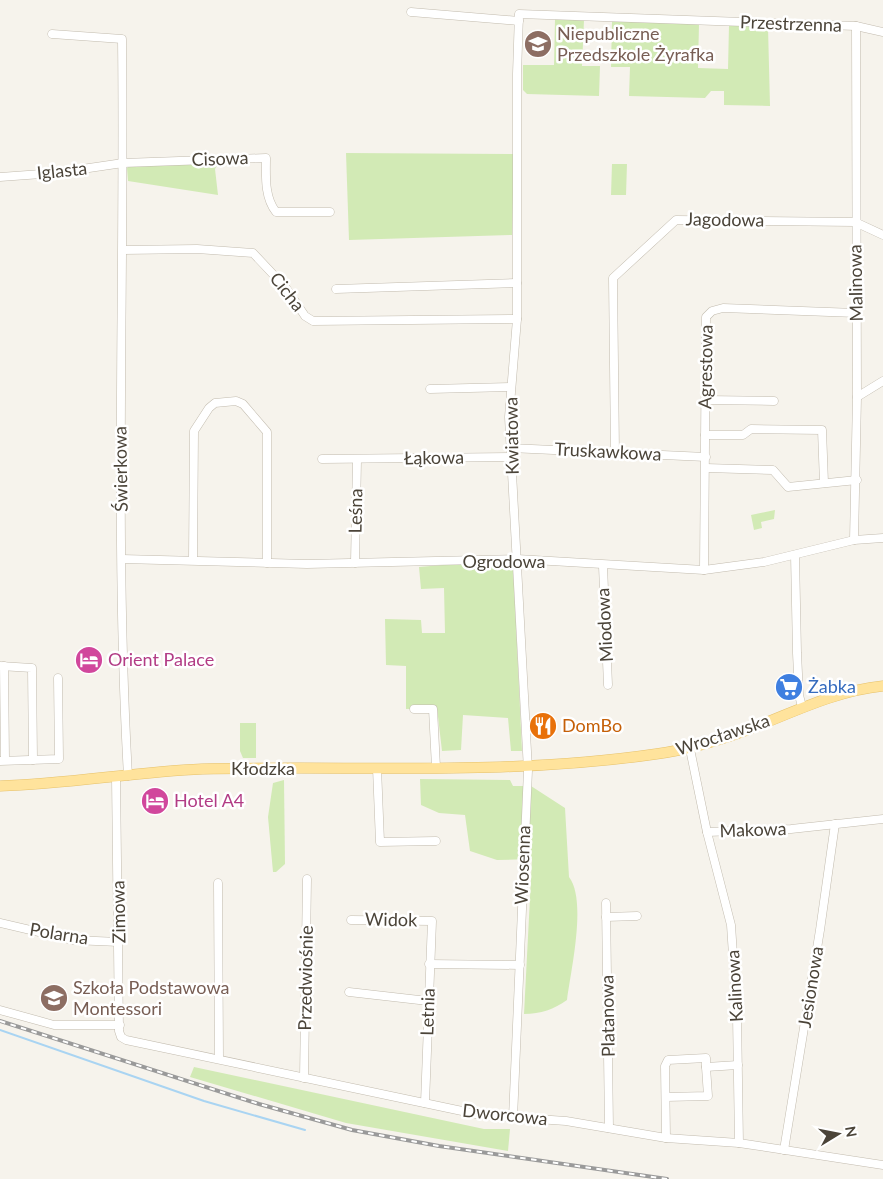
<svg xmlns="http://www.w3.org/2000/svg" width="883" height="1179" font-family="Lato,sans-serif">
<style>
.green{fill:#d2eab5}
.lines{fill:none;stroke-linecap:round;stroke-linejoin:round}
.stream{stroke:#a9d4f2;stroke-width:2}
.minor-casing{stroke:#c2bbae;stroke-width:9}
.major-casing{stroke:#e6c16a;stroke-width:11}
.minor{stroke:#fff;stroke-width:8}
.major{stroke:#ffe39c;stroke-width:10}
.rail-casing{stroke:#9a9a9a;stroke-width:4}
.rail{stroke:#fff;stroke-width:2;stroke-dasharray:5.5;stroke-linecap:butt}
.labels{text-anchor:middle;stroke-width:5;stroke-linejoin:round;paint-order:stroke}
.street-label{font-size:18px;fill:#4b4439;stroke:#fff}
.education-label{font-size:18px;fill:#785e54;stroke:#fff;text-anchor:start}
.hotel-label{font-size:18px;fill:#b23c85;stroke:#fff;text-anchor:start}
.shop-label{font-size:18px;fill:#366cbe;stroke:#fff;text-anchor:start}
.food-label{font-size:18px;fill:#c56008;stroke:#fff;text-anchor:start}
</style>
<rect width="100%" height="100%" fill="#f6f3ec"/>
<!-- green -->
<g class="green">
<polygon points="555,19 584,20 582,66 600,66 599,96 527,94 523,90 523,65 554,65"/>
<polygon points="612,21 699,24 698,68 728,69 729,25 768,27 770,106 724,105 724,91 711,91 705,98 629,96 630,67 611,67"/>
<polygon points="346,153 514,154 512,235 349,240"/>
<polygon points="220,161 215,169 218,195 128,181 127,168 132,164"/>
<polygon points="612,164 627,164 626,195 611,195"/>
<polygon points="775,510 774,519 761,522 762,528 754,530 751,515"/>
<polygon points="513,559 522,751 511,751 508,718 463,715 461,750 442,751 437,708 406,709 406,666 386,665 385,619 421,620 422,633 445,633 444,588 421,589 419,567"/>
<polygon points="240,723 256,723 256,758 243,758 240,751"/>
<path d="M420,779L510,780L513,786H531L565,808L569,877C587,900 571,970 567,1000C554,1009 541,1014 524,1014L532,859L497,860L470,851L465,815L439,813L421,805Z"/>
<polygon points="284,780 285,864 276,872 273,872 268,817 273,783"/>
<polygon points="194,1067 484,1129 510,1129 508,1151 346,1123 190,1077"/>
</g>
<g class="lines">
<!-- stream -->
<polyline class="stream" points="0,1030 204,1101 305,1130"/>
<defs>
<g id="minor">
<polyline points="411,12 519,21"/>
<path d="M52,34L122,39C125,285 114,530 128,776"/>
<path d="M0,177L55,173L123,163L266,158C266,175 264,197 276,212H330"/>
<polyline points="123,250 197,249 253,253 286,288 305,316 313,321 517,319"/>
<polyline points="336,289 517,283"/>
<polyline points="430,389 511,387"/>
<polyline points="857,397 883,381"/>
<polyline points="705,400 774,401"/>
<polyline points="705,435 743,435 751,429 822,430 824,483"/>
<polyline points="510,448 706,457"/>
<polyline points="615,453 613,278 676,220 855,222 883,235"/>
<polyline points="322,459 511,457"/>
<polyline points="706,468 773,470 788,487 857,480"/>
<polyline points="854,540 857,397 856,26"/>
<polyline points="795,555 797,653 799,695 802,707"/>
<polyline points="122,559 307,564 517,559 704,570 764,562 854,540 883,538"/>
<polyline points="193,560 194,431 209,408 215,403 236,401 243,404 267,432 267,563"/>
<polyline points="355,563 357,460"/>
<polyline points="603,566 608,685"/>
<polyline points="704,570 706,317 712,311 723,308 856,313"/>
<polyline points="0,666 32,668 33,760"/>
<polyline points="4,666 5,760"/>
<polyline points="414,709 433,709 436,767"/>
<polyline points="690,749 707,832 791,829 883,819"/>
<polyline points="0,761 59,759 58,678"/>
<polyline points="377,768 380,842 436,841"/>
<polyline points="116,777 119,1031 121,1037 126,1040 481,1115 566,1121 666,1138 739,1143 883,1165"/>
<polyline points="707,832 731,925 737,1015 739,1143"/>
<polyline points="218,883 219,1059"/>
<polyline points="606,903 609,1128"/>
<polyline points="606,917 637,916"/>
<polyline points="351,920 432,921 425,1103"/>
<polyline points="0,923 73,940 119,942"/>
<polyline points="429,964 520,965"/>
<polyline points="349,992 428,1001"/>
<polyline points="0,1010 54,1025 120,1025"/>
<polyline points="304,1078 307,879"/>
<polyline points="666,1097 708,1096 706,1067"/>
<polyline points="513,1118 528,770 509,417 517,319 517,74 519,14 856,26 883,32"/>
<polyline points="666,1138 665,1066 668,1060 706,1058 706,1067 738,1065"/>
<polyline points="784,1150 820,930 835,824"/>
</g>
<path id="major" d="M0,786C68,784 134,772 202,769C353,765 506,776 656,754C687,750 717,741 747,730C792,713 834,691 883,686"/>
</defs>
<!-- minor casing -->
<use href="#minor" class="minor-casing"/>
<!-- major casing -->
<use href="#major" class="major-casing"/>
<!-- minor -->
<use href="#minor" class="minor"/>
<!-- major -->
<use href="#major" class="major"/>
<defs>
<polyline id="rail" points="0,1021 259,1104 352,1130 439,1146 667,1179"/>
</defs>
<!-- rail casing -->
<use href="#rail" class="rail-casing"/>
<!-- rail -->
<use href="#rail" class="rail"/>
</g>
<!-- icons -->
<defs>
<symbol id="school-disc" viewBox="-11 -11 22 22"><circle r="9.5" fill="#8d6e63" stroke="#fff"/><path d="M0-5L7-2L0 1L-7-2ZM-4 1L0 2.5L4 1V4Q0 6-4 4Z" fill="#fff"/></symbol>
<symbol id="hotel-disc" viewBox="-11 -11 22 22"><circle r="9.5" fill="#d1479c" stroke="#fff"/><path d="M-6-4.5h1.5V1H6V5H4.5V3h-9V5H-6ZM-4 0a1.8 1.8 0 1 1 3.6 0ZM.5 0V-2.5h3Q6-2.5 6 0Z" fill="#fff"/></symbol>
<symbol id="supermarket-disc" viewBox="-11 -11 22 22"><circle r="9.5" fill="#3f7fe0" stroke="#fff"/><path d="M-6-5.5h2.5l.6 2H6L4.5 2H-2.5L-4.4-4H-6ZM-1.5 3.2a1.3 1.3 0 1 0 .1 0ZM3 3.2a1.3 1.3 0 1 0 .1 0Z" fill="#fff"/></symbol>
<symbol id="restaurant-disc" viewBox="-11 -11 22 22"><circle r="9.5" fill="#e8710a" stroke="#fff"/><path d="M-5-6h1v4h1v-4h1v4h1v-4h1v5L-1.5 .5V6h-2V.5L-5-1ZM5-6V6H3V1.5H1.5Q1.5-4 5-6Z" fill="#fff"/></symbol>
</defs>
<g fill-rule="evenodd">
<use href="#school-disc" x="522" y="28" width="32" height="32"/>
<use href="#hotel-disc" x="73" y="644" width="32" height="32"/>
<use href="#supermarket-disc" x="773" y="671" width="32" height="32"/>
<use href="#restaurant-disc" x="527" y="710" width="32" height="32"/>
<use href="#hotel-disc" x="139" y="785" width="32" height="32"/>
<use href="#school-disc" x="38" y="982" width="32" height="32"/>
</g>
<g class="labels">
<!-- street labels -->
<g class="street-label">
<text transform="translate(791 24) rotate(2)" y="6">Przestrzenna</text>
<text transform="translate(220 159) rotate(-2)" y="6">Cisowa</text>
<text transform="translate(62 171) rotate(-6)" y="6">Iglasta</text>
<text transform="translate(725 220) rotate(1)" y="6">Jagodowa</text>
<text transform="translate(856 283) rotate(-91)" y="6">Malinowa</text>
<text transform="translate(287 292) rotate(52)" y="6">Cicha</text>
<text transform="translate(706 367) rotate(-89)" y="6">Agrestowa</text>
<text transform="translate(512 436) rotate(-91)" y="6">Kwiatowa</text>
<text transform="translate(608 452) rotate(3)" y="6">Truskawkowa</text>
<text transform="translate(434 458) rotate(-1)" y="6">Łąkowa</text>
<text transform="translate(121 469) rotate(-91)" y="6">Świerkowa</text>
<text transform="translate(356 511) rotate(-89)" y="6">Leśna</text>
<text x="504" y="568">Ogrodowa</text>
<text transform="translate(605 625) rotate(-93)" y="6">Miodowa</text>
<text transform="translate(723 735) rotate(-18)" y="6">Wrocławska</text>
<text x="263" y="775">Kłodzka</text>
<text transform="translate(753 830) rotate(-2)" y="6">Makowa</text>
<text transform="translate(523 865) rotate(-88)" y="6">Wiosenna</text>
<text transform="translate(119 912) rotate(-91)" y="6">Zimowa</text>
<text transform="translate(391 920) rotate(1)" y="6">Widok</text>
<text transform="translate(59 934) rotate(9)" y="6">Polarna</text>
<text transform="translate(306 978) rotate(-89)" y="6">Przedwiośnie</text>
<text transform="translate(735 986) rotate(-93)" y="6">Kalinowa</text>
<text transform="translate(811 987) rotate(-81)" y="6">Jesionowa</text>
<text transform="translate(428 1012) rotate(-88)" y="6">Letnia</text>
<text transform="translate(608 1016) rotate(-91)" y="6">Platanowa</text>
<text transform="translate(505 1115) rotate(6)" y="6">Dworcowa</text>
</g>
<!-- education labels -->
<g class="education-label">
<text x="557" y="40">Niepubliczne<tspan x="557" dy="21">Przedszkole Żyrafka</tspan></text>
<text x="73" y="994">Szkoła Podstawowa<tspan x="73" dy="21">Montessori</tspan></text>
</g>
<!-- hotel labels -->
<g class="hotel-label">
<text x="108" y="666">Orient Palace</text>
<text x="174" y="807">Hotel A4</text>
</g>
<!-- shop labels -->
<g class="shop-label">
<text x="808" y="693">Żabka</text>
</g>
<!-- food labels -->
<g class="food-label">
<text x="562" y="732">DomBo</text>
</g>
</g>
<!-- north arrow -->
<g transform="translate(838 1134) rotate(80)" stroke="#ffffff" stroke-width="4" paint-order="stroke">
<path d="M0-4L9 19L0 12L-9 19Z" fill="#4b4439"/>
<text y="-8" font-size="14" font-weight="bold" text-anchor="middle" fill="#4b4439">N</text>
</g>
</svg>
